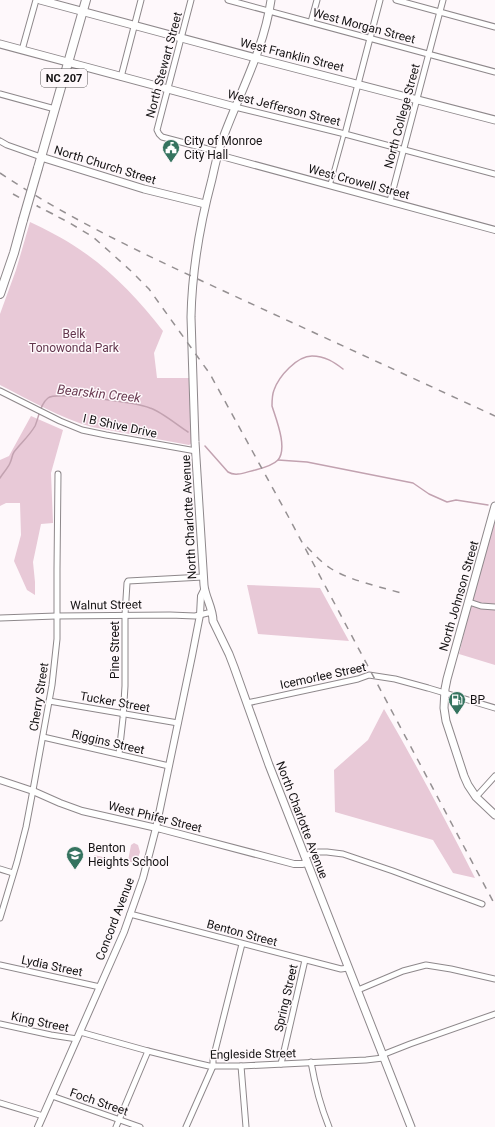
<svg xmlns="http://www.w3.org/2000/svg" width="495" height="1127" font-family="Roboto,sans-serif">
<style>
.green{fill:#e8c9d7}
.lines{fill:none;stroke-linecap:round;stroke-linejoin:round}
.stream{stroke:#c2a2b0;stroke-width:1.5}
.pedestrian-casing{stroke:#8e888b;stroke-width:5.5}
.minor-casing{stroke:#8e888b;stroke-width:7}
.tertiary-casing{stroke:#8e888b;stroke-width:8}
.secondary-casing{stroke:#8e888b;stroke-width:9}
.primary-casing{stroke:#8e888b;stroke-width:10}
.pedestrian{stroke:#fff;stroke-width:3.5}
.minor{stroke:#fff;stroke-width:5}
.tertiary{stroke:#fff;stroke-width:6}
.secondary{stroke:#fff;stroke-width:7}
.primary{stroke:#fff;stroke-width:8}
.rail{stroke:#959092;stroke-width:1.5;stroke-dasharray:7 7;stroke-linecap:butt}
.primary-bridge-casing{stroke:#8e888b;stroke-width:10;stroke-linecap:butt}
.primary-bridge{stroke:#fff;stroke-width:8}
.labels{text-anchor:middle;stroke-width:3;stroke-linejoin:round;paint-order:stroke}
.shield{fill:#fef8fb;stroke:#5b5859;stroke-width:1}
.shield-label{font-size:11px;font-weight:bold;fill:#151314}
.street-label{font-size:12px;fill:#151314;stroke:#fef8fb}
.poi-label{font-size:12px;fill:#151314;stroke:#fef8fb;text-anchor:start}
.park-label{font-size:12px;fill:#63364d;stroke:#fef8fb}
.water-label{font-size:13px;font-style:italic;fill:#6b3d53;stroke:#fef8fb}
</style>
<rect width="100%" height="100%" fill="#fef8fb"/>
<!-- green -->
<g class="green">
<path d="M30,222C47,230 63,238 79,249C111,270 139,300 163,331L154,353L157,378H189L192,443L189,445L92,427C60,418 30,400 0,385V314L16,270Z"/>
<polygon points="31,416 63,430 51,473 53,523 41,524 33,562 35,582 35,595 27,590 14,561 21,535 20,503 6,503 0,506 0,460 9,456"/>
<polygon points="495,520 495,665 459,654 469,612"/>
<polygon points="247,585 320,588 349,641 258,634"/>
<path d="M384,709C416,764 446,821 475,878L453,873L433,840L335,812L334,770L368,740Z"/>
<polygon points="134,843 138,845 140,852 136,864 128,861 131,845"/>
<polygon points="94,855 107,858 107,865 106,866 102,866 98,863 96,864 93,861"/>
</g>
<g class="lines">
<!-- stream -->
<g class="stream">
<path d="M205,446L228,472C236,477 246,472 255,470C263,468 272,466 278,460C288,448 276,419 272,406C272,400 272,395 274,390C279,376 297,356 312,356C325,356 334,362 343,369"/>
<polyline points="278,460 307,462 413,483 429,494 447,502 456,500 488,505"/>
<path d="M0,478C3,473 8,468 10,463C12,459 12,455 14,452C21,443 30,435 35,426C39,417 40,404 48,398C56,391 138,403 150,408C162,412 177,425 188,432"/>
</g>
<defs>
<polyline id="pedestrian" points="330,185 344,134"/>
<g id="minor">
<polyline points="191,0 157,130 159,134 162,137 219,152"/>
<polyline points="228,0 495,72"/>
<polyline points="396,0 495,27"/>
<polyline points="311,22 317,0"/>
<polyline points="22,50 36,0"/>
<polyline points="121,77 141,0"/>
<polyline points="0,94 55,109"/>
<polyline points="235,107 345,134 495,174"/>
<polyline points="345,134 380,0"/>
<polyline points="0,141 7,145 41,157"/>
<polyline points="390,201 443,0"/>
<polyline points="0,391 60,421 82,430 106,435 196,451"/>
<polyline points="469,602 481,606 495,607"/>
<polyline points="0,618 56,616 170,615 195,616 212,612"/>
<polyline points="49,701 178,723"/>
<polyline points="247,703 358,679 369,675 395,679 428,688 495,708"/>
<polyline points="43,737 169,766"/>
<polyline points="119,754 123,718 125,686 125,615 127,583 128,581 203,577"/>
<polyline points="476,797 495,776"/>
<polyline points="304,856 318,852 327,852 343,854 393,871 482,904"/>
<polyline points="0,869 13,873"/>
<polyline points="130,914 341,969 348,968"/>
<polyline points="0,918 17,862 26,827 33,790 52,685 57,639 57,569 58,474"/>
<polyline points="0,965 100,987"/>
<polyline points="358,990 403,971 426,965 451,969 495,979"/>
<polyline points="0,1024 51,1035 77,1039"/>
<polyline points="80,1032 148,1051 196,1063 209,1066 241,1066 366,1060 383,1058"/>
<polyline points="382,1055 410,1044 495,1014"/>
<path d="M311,1062C315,1085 320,1105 329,1127"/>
<polyline points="281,1064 305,960"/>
<polyline points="241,1066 246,1127"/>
<polyline points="52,1096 140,1127"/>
<polyline points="0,1103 43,1116"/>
<polyline points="116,1127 148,1051"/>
<polyline points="186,1127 213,1066 213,1059 242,944"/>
</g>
<g id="tertiary">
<polyline points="218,155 495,230"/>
<polyline points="0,780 33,791 60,803 82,811 161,829 294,864 302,864 307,863"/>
<polyline points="38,1127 124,932 143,878 156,828 192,656 200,615 201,596 204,590"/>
</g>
<g id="secondary">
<polyline points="40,0 256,58 495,120"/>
<path d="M271,0C264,49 240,92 223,138C218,151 215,165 212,179C200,224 192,270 191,317L195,442L204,585C205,597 213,608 213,621L229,654L234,667L269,765L411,1127"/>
<polyline points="0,44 235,107"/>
<polyline points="41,157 144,189 205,204"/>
<polyline points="495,506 447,679 445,689 444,708 446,721 464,776 468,785 476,797 495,815"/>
</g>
<g id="primary">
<polyline points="38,168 86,0"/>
<polyline points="0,294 14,253 23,220"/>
</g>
</defs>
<!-- pedestrian casing -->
<use href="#pedestrian" class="pedestrian-casing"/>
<!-- minor casing -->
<use href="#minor" class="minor-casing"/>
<!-- tertiary casing -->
<use href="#tertiary" class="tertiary-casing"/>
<!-- secondary casing -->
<use href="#secondary" class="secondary-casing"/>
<!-- primary casing -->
<use href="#primary" class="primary-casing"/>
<!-- pedestrian -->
<use href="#pedestrian" class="pedestrian"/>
<!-- minor -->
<use href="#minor" class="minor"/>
<!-- tertiary -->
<use href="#tertiary" class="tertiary"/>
<!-- secondary -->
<use href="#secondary" class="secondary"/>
<!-- primary -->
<use href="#primary" class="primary"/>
<!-- rail -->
<g class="rail">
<path d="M0,173C72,221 150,257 228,293C317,334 406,375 495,416"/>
<polyline points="13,194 20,198"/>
<polyline points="53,214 37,206 68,222 93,237 110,252 131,271 149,289 210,374 288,516 495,905"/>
<path d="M307,547C314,554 321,562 330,568C348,580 381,587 401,593"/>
</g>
<defs>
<polyline id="primary-bridge" points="23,220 38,168"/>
</defs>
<!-- primary-bridge casing -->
<use href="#primary-bridge" class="primary-bridge-casing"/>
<!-- primary-bridge -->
<use href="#primary-bridge" class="primary-bridge"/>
</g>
<!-- icons -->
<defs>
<symbol id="civic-pin" viewBox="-11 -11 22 30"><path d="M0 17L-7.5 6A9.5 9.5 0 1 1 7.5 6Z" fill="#35735f" stroke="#fef8fb"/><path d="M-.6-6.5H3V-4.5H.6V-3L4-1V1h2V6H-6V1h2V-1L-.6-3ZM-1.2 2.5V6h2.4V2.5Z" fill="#fff"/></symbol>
<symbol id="fuel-pin" viewBox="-11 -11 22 30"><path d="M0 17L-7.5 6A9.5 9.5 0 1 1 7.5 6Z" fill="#35735f" stroke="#fef8fb"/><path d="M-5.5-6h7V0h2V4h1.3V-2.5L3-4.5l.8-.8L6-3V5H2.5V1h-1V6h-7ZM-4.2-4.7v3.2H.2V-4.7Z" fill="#fff"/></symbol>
<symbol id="school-pin" viewBox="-11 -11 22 30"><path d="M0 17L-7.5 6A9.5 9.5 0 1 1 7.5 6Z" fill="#35735f" stroke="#fef8fb"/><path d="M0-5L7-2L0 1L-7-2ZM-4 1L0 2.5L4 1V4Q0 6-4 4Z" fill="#fff"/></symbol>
</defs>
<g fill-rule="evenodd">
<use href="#civic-pin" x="161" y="138" width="20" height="27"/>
<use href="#fuel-pin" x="447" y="690" width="20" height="27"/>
<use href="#school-pin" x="65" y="845" width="20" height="27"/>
</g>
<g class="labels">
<!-- shield labels -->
<rect class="shield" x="41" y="69" width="46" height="18" rx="3"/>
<g class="shield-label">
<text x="64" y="82">NC 207</text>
</g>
<!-- street labels -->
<g class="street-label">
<text transform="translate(364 26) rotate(15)" y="4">West Morgan Street</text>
<text transform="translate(292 55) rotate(14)" y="4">West Franklin Street</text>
<text transform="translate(164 65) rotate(-75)" y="4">North Stewart Street</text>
<text transform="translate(284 108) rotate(14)" y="4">West Jefferson Street</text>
<text transform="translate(402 116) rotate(-75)" y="4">North College Street</text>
<text transform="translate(105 165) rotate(17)" y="4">North Church Street</text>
<text transform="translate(359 182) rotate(15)" y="4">West Crowell Street</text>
<text transform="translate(120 426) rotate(12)" y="4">I B Shive Drive</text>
<text transform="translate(189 517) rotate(-93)" y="4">North Charlotte Avenue</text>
<text transform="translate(459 596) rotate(-74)" y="4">North Johnson Street</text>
<text transform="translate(106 605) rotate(-1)" y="4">Walnut Street</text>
<text transform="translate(115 650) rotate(-90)" y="4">Pine Street</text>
<text transform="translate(323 676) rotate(-12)" y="4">Icemorlee Street</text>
<text transform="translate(39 697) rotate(-81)" y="4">Cherry Street</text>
<text transform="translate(115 702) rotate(10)" y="4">Tucker Street</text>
<text transform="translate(108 742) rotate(13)" y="4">Riggins Street</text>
<text transform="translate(155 817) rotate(14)" y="4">West Phifer Street</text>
<text transform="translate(302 820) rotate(69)" y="4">North Charlotte Avenue</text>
<text transform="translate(115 919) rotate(-69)" y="4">Concord Avenue</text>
<text transform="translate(242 933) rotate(15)" y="4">Benton Street</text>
<text transform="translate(52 966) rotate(12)" y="4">Lydia Street</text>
<text transform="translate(286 998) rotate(-77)" y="4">Spring Street</text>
<text transform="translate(40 1022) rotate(12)" y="4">King Street</text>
<text transform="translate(253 1054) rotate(-1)" y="4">Engleside Street</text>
<text transform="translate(99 1102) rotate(19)" y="4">Foch Street</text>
</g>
<!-- poi labels -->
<g class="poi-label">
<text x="184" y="145">City of Monroe<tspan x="184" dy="14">City Hall</tspan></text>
<text x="470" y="704">BP</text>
<text x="88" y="852">Benton<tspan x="88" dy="14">Heights School</tspan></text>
</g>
<!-- park labels -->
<g class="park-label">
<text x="74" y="338">Belk<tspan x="74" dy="14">Tonowonda Park</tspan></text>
</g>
<!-- water labels -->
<g class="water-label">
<text transform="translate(99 393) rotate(6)" y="5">Bearskin Creek</text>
</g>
</g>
</svg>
